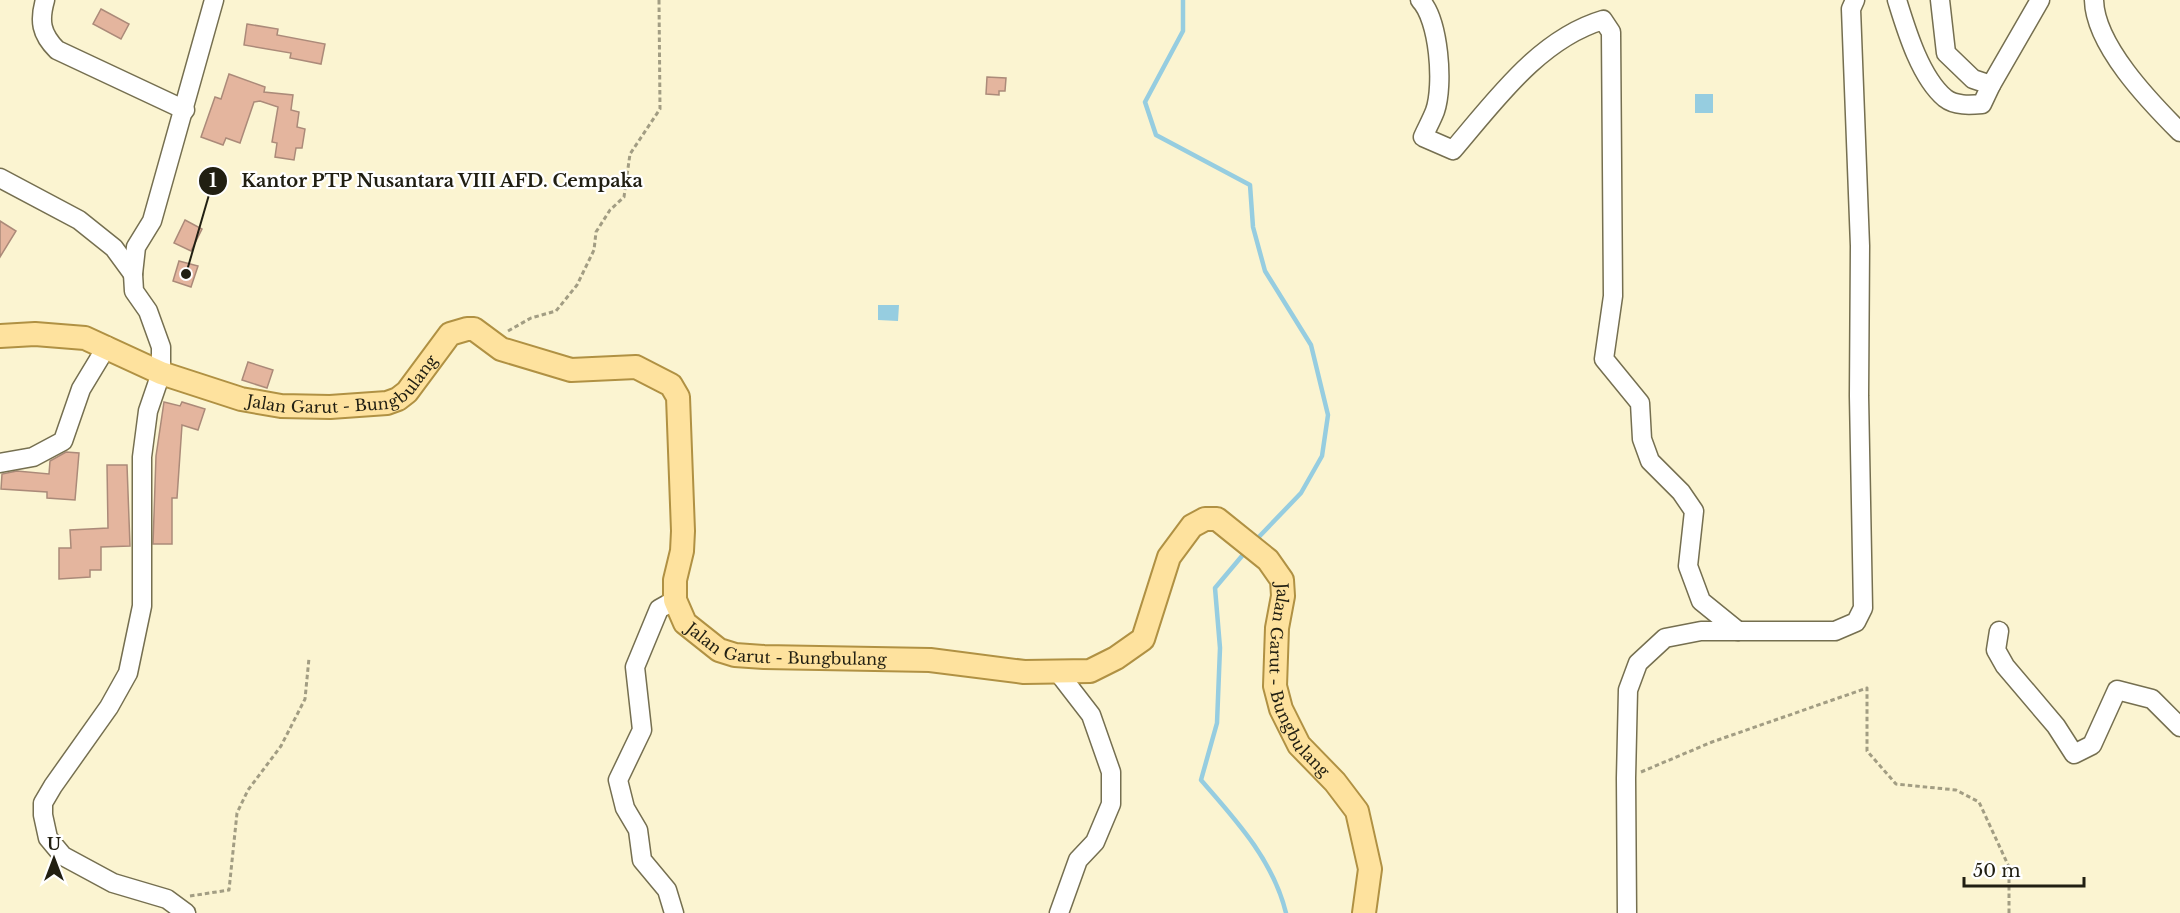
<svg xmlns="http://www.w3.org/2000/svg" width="2180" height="913" font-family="'Libre Baskerville',serif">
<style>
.water{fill:#96cde0}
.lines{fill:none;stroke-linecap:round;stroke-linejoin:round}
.stream{stroke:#96cde0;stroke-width:4.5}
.building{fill:#e4b59e;stroke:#ab8a79;stroke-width:1.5}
.minor-casing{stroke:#756f50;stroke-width:21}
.major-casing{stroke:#b09143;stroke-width:26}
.path{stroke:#a29d83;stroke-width:3;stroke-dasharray:4.5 3;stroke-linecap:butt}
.minor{stroke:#fff;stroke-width:18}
.major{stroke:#fee29e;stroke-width:22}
.labels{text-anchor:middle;stroke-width:4.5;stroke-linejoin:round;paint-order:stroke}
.street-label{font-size:16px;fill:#211f12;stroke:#fff}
.leader{fill:none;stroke:#211f12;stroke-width:2}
.callout-dot{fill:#211f12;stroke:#fff;stroke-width:2}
.mark-label{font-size:18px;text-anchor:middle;font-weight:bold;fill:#fff}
.callout-label{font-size:18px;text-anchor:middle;font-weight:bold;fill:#211f12;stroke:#fff;stroke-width:4.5;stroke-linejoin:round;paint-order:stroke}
</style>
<rect width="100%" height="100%" fill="#fbf4d1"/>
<!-- water -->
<g class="water">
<rect x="1695" y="94" width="18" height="19"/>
<polygon points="878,305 899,305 898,321 878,320"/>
</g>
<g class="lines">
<!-- stream -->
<g class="stream">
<polyline points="1183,0 1183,31 1145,102 1156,135 1250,185 1253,227 1265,271 1311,345 1328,415 1322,456 1301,493 1254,542"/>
<path d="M1247,550L1215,588L1220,648L1217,723L1201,780C1236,820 1273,860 1286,913"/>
</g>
</g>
<!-- building -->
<g class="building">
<polygon points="101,9 129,24 121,39 93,24"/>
<polygon points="247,24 278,29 277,35 325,44 321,64 290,58 291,53 244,45"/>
<polygon points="229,74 265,87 264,92 293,95 291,110 299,112 297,127 305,129 302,148 296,148 294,160 275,157 277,143 272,142 278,107 260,101 254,102 240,143 226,138 223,145 201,137 215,97 221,99"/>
<polygon points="987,77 1006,78 1005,91 999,91 999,95 986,94"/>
<polygon points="185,220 202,229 191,251 174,243"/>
<polygon points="0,221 16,231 0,257"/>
<polygon points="179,261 198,266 191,287 173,281"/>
<polygon points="248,362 273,370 267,388 242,380"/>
<polygon points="164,402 180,406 182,402 205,409 198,430 182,425 177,498 172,498 172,544 153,544 156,456"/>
<polygon points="66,452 79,453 75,500 47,498 47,492 1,489 2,474 17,471 49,474 50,461"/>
<polygon points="107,465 127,465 130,546 101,547 101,570 90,570 90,577 59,579 59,548 71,548 70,530 108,528"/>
</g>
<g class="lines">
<defs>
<g id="minor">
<path d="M45,0C39,21 41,34 57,50L185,110"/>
<path d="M1420,0C1439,19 1444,85 1435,111C1432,119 1427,128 1423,137L1453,150C1495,101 1539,39 1603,20L1611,32L1613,296L1604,359L1640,403L1642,439L1650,461L1681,492L1694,511L1688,566L1701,601L1738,631"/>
<path d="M1897,0C1906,29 1920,77 1945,98C1955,106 1970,105 1982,104L1991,85L1973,79L1946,53L1940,0"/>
<path d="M2094,0C2095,45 2149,101 2180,132"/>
<polyline points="1991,85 2040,0"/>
<polyline points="0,178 79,220 114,248 133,274"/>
<polyline points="0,463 33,457 63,441 81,389 107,346"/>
<polyline points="1999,631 1996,650 2005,666 2056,726 2074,754 2092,745 2117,690 2152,699 2180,727"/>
<polyline points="1057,671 1091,715 1111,772 1111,804 1095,842 1078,860 1059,913"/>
<polyline points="186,913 167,899 113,883 63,856 48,838 43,815 43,803 53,786 109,707 128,673 142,606 142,457 148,411 161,373 161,347 148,311 134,291 133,274 136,247 152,221 214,0"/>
<polyline points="674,913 667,890 642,860 638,830 625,808 618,780 642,730 635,667 659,609 675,600"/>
<polyline points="1627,913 1626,778 1628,690 1638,663 1665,638 1701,631 1835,631 1856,622 1863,608 1859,396 1860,246 1851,9 1855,0"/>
</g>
<g id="major">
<path id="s1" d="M0,336L35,334L85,338L161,373L241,399L281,406L330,407L387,403L398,399L407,392L450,334L467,329H474L501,349L571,370L636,367L671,385L678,397L683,531L682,551L675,580V600L685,623L719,650L735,655L764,657L930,660L1024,672L1090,671L1116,658L1143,639L1169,557L1192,526L1205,519H1217L1268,560L1282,580L1283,596L1277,628L1275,686L1281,709L1299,745L1335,782L1357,811L1370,869L1364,913"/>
</g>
</defs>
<!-- minor casing -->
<use href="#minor" class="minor-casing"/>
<!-- major casing -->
<use href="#major" class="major-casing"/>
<!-- path -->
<g class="path">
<polyline points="508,331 531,318 556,311 577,285 594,250 596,232 610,210 624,197 630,154 660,109 659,0"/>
<polyline points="1641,772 1712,742 1867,688 1867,751 1896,784 1956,790 1979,802 2009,867 2009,913"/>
<polyline points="190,896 229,890 237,813 248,790 281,746 305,699 309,658"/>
</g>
<!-- minor -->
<use href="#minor" class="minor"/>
<!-- major -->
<use href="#major" class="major"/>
</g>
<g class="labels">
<!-- street labels -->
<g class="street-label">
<text dy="6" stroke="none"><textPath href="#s1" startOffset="363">Jalan Garut - Bungbulang</textPath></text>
<text dy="6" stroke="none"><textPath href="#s1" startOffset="1082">Jalan Garut - Bungbulang</textPath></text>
<text dy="6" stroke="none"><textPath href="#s1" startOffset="1800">Jalan Garut - Bungbulang</textPath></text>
</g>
</g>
<!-- callouts -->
<path class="leader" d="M186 274L213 181"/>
<g class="callout-dot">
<circle cx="186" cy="274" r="6"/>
<circle cx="213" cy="181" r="15"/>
</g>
<g class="mark-label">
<text x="213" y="187">1</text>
</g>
<g class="callout-label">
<text x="442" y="187">Kantor PTP Nusantara VIII AFD. Cempaka</text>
</g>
<!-- north arrow -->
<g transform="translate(54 859)" stroke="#ffffff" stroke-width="4.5" paint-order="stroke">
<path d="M0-4.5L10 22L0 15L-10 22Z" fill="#211f12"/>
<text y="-9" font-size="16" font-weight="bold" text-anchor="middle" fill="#211f12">U</text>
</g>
<!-- scale -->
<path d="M1964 877v9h120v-9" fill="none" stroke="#211f12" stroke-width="3"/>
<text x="1973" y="877" font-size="18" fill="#211f12" stroke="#ffffff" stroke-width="4.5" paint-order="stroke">50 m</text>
</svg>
